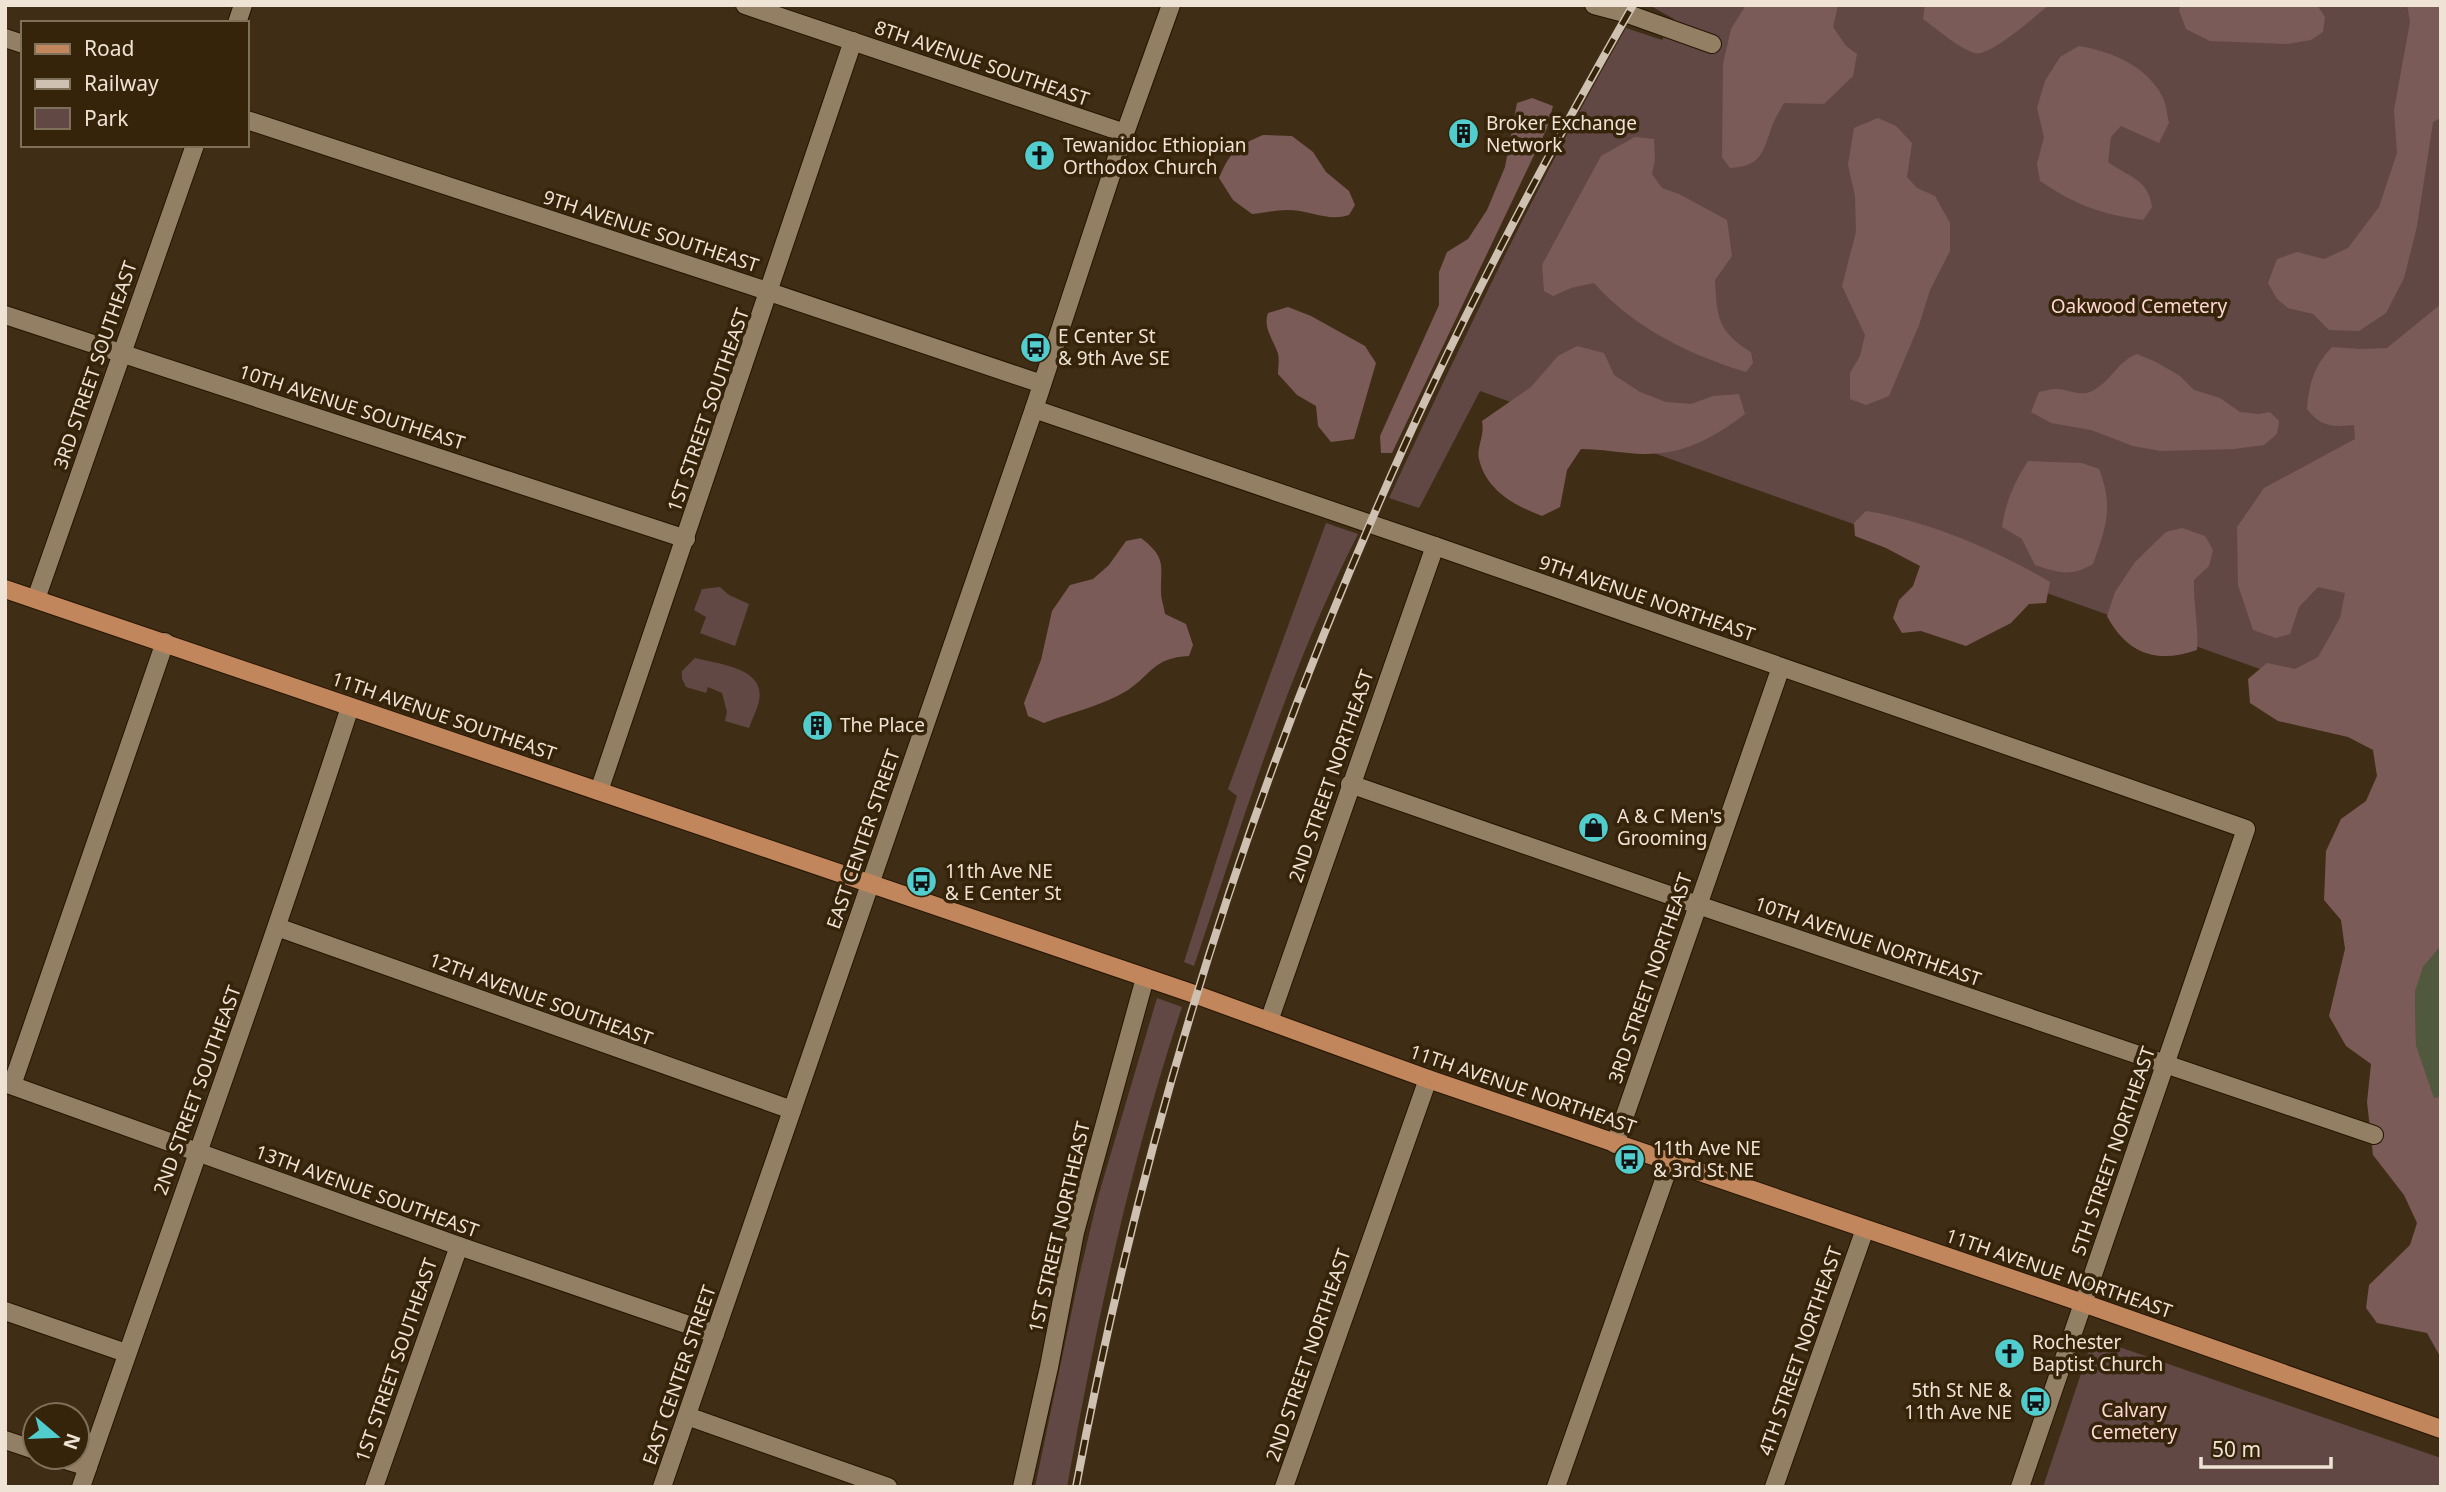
<svg xmlns="http://www.w3.org/2000/svg" width="2446" height="1492" font-family="'Noto Sans',sans-serif">
<style>
.green{fill:#624845}
.forest{fill:#7b5b58}
.water{fill:#50583e}
.lines{fill:none;stroke-linecap:round;stroke-linejoin:round}
.minor-casing{stroke:#251500;stroke-width:20}
.major-casing{stroke:#251500;stroke-width:20}
.minor{stroke:#937f64;stroke-width:18}
.major{stroke:#c2865d;stroke-width:18}
.rail-casing{stroke:#cec1b1;stroke-width:8}
.rail{stroke:#35230a;stroke-width:5;stroke-dasharray:16;stroke-linecap:butt}
.labels{text-anchor:middle;stroke-width:7;stroke-linejoin:round;paint-order:stroke}
.street-label{font-size:19px;fill:#efe3d5;stroke:#35230a}
.poi-label{font-size:19px;fill:#efe3d5;stroke:#35230a;text-anchor:start}
.park-label{font-size:19px;fill:#fdd7d2;stroke:#35230a}
</style>
<rect width="100%" height="100%" fill="#3f2d15"/>
<!-- green -->
<g class="green">
<path d="M1649,5H2441V1265L2399,960L2420,726L1480,391L1419,508L1389,498C1463,339 1538,181 1626,28L1662,40L1674,19Z"/>
<path d="M1326,523L1358,534C1288,671 1243,821 1194,966L1184,962L1237,796L1228,789Z"/>
<polygon points="720,587 729,595 749,604 735,646 700,633 706,617 694,610 702,589"/>
<path d="M695,658C717,664 766,667 759,701C757,710 752,719 749,728L725,721L727,712L722,693L708,687L706,693L686,687L682,679V671Z"/>
<path d="M1157,998L1182,1007C1130,1163 1096,1325 1067,1487H1035L1078,1281L1098,1197Z"/>
<polygon points="2093,1338 2441,1458 2441,1487 2043,1487"/>
</g>
<!-- forest -->
<g class="forest">
<path d="M1746,5H1838L1833,27L1846,46L1857,54L1853,76L1824,104L1784,103C1779,112 1774,120 1771,129C1762,155 1760,166 1730,168L1722,157L1723,64L1731,29Z"/>
<path d="M1925,5H2049C2035,16 1990,57 1975,53C1958,48 1937,29 1923,19Z"/>
<polygon points="2181,5 2317,5 2325,17 2323,32 2311,40 2287,44 2210,41 2186,29 2179,10"/>
<polygon points="2407,5 2441,5 2441,118 2433,122 2417,226 2404,278 2386,313 2359,331 2329,330 2313,314 2288,308 2277,299 2268,283 2277,259 2297,252 2324,259 2348,248 2379,207 2397,153 2394,110 2410,22"/>
<path d="M2079,46C2110,51 2147,66 2162,96C2166,103 2167,114 2169,123L2159,143L2121,126L2111,137L2108,162C2129,178 2148,178 2152,207L2143,220C2100,214 2076,205 2040,181L2037,164L2044,137L2037,108L2045,81L2060,57Z"/>
<polygon points="1532,98 1553,106 1547,128 1392,453 1381,453 1380,436 1439,305 1439,272 1447,252 1468,239 1487,210 1505,167 1517,103"/>
<polygon points="1878,118 1896,126 1912,143 1907,177 1917,188 1935,196 1950,223 1950,251 1930,290 1919,325 1889,396 1866,405 1850,399 1850,373 1860,356 1865,335 1842,286 1856,232 1855,196 1848,165 1854,128"/>
<path d="M1263,135L1292,136L1313,152L1326,172L1349,191L1355,205L1349,215C1328,222 1310,210 1287,210C1276,210 1264,213 1252,214L1233,200L1219,178C1230,152 1237,146 1263,135Z"/>
<path d="M1635,137L1654,139L1655,159L1652,174L1662,188L1679,194L1727,220L1732,256L1715,280C1717,317 1717,331 1751,352L1753,363L1746,372C1690,355 1634,328 1594,283L1571,288L1553,296L1544,291L1542,265L1601,156Z"/>
<path d="M2441,304V947L2423,967L2415,1001L2416,1045L2434,1097H2441V1358L2427,1333L2377,1323L2366,1308L2369,1285L2410,1245L2417,1223L2404,1195L2373,1155L2367,1102L2371,1064L2346,1046L2329,1016L2345,949L2341,920L2324,900L2326,851L2341,819L2366,801L2377,776L2373,750L2348,737L2278,721L2250,703L2248,679L2267,663L2295,669L2318,657L2340,618L2345,593L2318,587L2299,607L2290,634L2276,638L2253,630L2238,585L2237,527L2264,488L2355,439L2354,425C2332,427 2321,427 2307,409C2310,381 2313,368 2332,347L2360,349L2387,348Z"/>
<path d="M1288,307L1311,316L1365,346L1376,363L1354,439L1331,442L1318,426L1316,406L1297,395L1278,374C1278,367 1280,357 1277,351C1272,337 1263,328 1268,313Z"/>
<path d="M1577,346L1604,353L1614,375L1640,392L1666,402L1691,404L1713,396L1739,394L1745,414C1712,439 1683,455 1641,454C1621,453 1601,449 1581,449L1567,470L1560,507L1542,516C1515,506 1486,490 1479,459C1476,448 1485,436 1482,421L1531,387L1558,356Z"/>
<path d="M2137,354L2156,362L2180,376L2194,390L2220,398L2240,412L2259,414L2270,412L2279,421L2277,434L2264,445L2234,449L2161,451L2133,446L2091,430L2051,423L2031,412L2039,392C2044,391 2050,389 2056,389C2069,389 2082,398 2094,390C2112,380 2118,361 2137,354Z"/>
<path d="M2028,461L2082,463L2099,469C2114,507 2106,527 2093,564C2071,577 2059,573 2035,565L2022,539L2002,527C2006,501 2014,483 2028,461Z"/>
<path d="M1866,511C1928,521 1996,550 2050,582L2046,603L2029,604L2011,623L1966,646L1921,631L1902,633L1893,618L1899,600L1913,586L1920,566L1886,548L1855,536L1854,523Z"/>
<path d="M2182,528L2205,536L2213,550L2209,566L2194,580C2193,604 2199,626 2197,650C2157,664 2127,654 2107,616L2115,592L2135,562L2166,532Z"/>
<path d="M1141,538C1166,558 1161,563 1161,592C1161,599 1164,607 1165,614L1186,624L1193,645L1189,656C1153,658 1153,673 1128,690C1103,706 1071,712 1044,723L1028,716L1024,703L1041,660L1052,611L1070,585L1093,579L1109,565L1126,541Z"/>
</g>
<!-- water -->
<polygon class="water" points="2441,945 2441,1097 2434,1098 2416,1045 2415,991 2423,967"/>
<g class="lines">
<defs>
<g id="minor">
<polyline points="745,5 1125,133"/>
<polyline points="1594,5 1628,14 1712,44"/>
<polyline points="237,23 243,5"/>
<polyline points="5,38 23,44"/>
<polyline points="247,120 749,285 1042,384"/>
<polyline points="5,315 686,539"/>
<polyline points="1034,409 1435,546 2246,829 2020,1487"/>
<polyline points="36,599 195,145"/>
<polyline points="1350,784 1698,905 2374,1135"/>
<polyline points="599,791 853,41"/>
<polyline points="277,927 792,1110"/>
<polyline points="1269,1021 1435,546"/>
<polyline points="5,1083 459,1246 715,1334"/>
<polyline points="12,1085 165,642"/>
<polyline points="1615,1144 1781,667"/>
<polyline points="5,1311 126,1353"/>
<polyline points="687,1416 888,1487"/>
<polyline points="5,1440 35,1450"/>
<polyline points="55,1457 88,1467"/>
<path d="M81,1487C171,1227 265,968 350,707"/>
<polyline points="374,1487 459,1246"/>
<polyline points="662,1487 1034,409 1125,133 1171,5"/>
<polyline points="1022,1487 1049,1367 1075,1232 1145,978"/>
<polyline points="1284,1487 1428,1079"/>
<polyline points="1556,1487 1670,1163"/>
<polyline points="1774,1487 1865,1229"/>
</g>
<polyline id="major" points="5,589 1197,995 1428,1079 2083,1303 2441,1429"/>
</defs>
<!-- minor casing -->
<use href="#minor" class="minor-casing"/>
<!-- major casing -->
<use href="#major" class="major-casing"/>
<!-- minor -->
<use href="#minor" class="minor"/>
<!-- major -->
<use href="#major" class="major"/>
<defs>
<path id="rail" d="M1076,1487C1139,1149 1241,818 1379,503C1453,332 1540,167 1633,5"/>
</defs>
<!-- rail casing -->
<use href="#rail" class="rail-casing"/>
<!-- rail -->
<use href="#rail" class="rail"/>
</g>
<!-- icons -->
<defs>
<symbol id="building-disc" viewBox="-11 -11 22 22"><circle r="9.5" fill="#52cdcd" stroke="#35230a"/><path d="M-4-6H4V6H1V3H-1V6H-4ZM-2.5-4.3h1.7v1.8h-1.7ZM.8-4.3h1.7v1.8H.8ZM-2.5-1h1.7V.8h-1.7ZM.8-1h1.7V.8H.8Z" fill="#111"/></symbol>
<symbol id="church-disc" viewBox="-11 -11 22 22"><circle r="9.5" fill="#52cdcd" stroke="#35230a"/><path d="M-1.2-6h2.4v3.5h3.3v2.4h-3.3V6h-2.4V-.1h-3.3v-2.4h3.3Z" fill="#111"/></symbol>
<symbol id="bus-disc" viewBox="-11 -11 22 22"><circle r="9.5" fill="#52cdcd" stroke="#35230a"/><path d="M-5-6H5V4H4V6H2V4H-2V6H-4V4H-5ZM-3.5-4V0h7V-4ZM-3.5 1.2v1.5H-2V1.2ZM2 1.2v1.5H3.5V1.2Z" fill="#111"/></symbol>
<symbol id="shop-disc" viewBox="-11 -11 22 22"><circle r="9.5" fill="#52cdcd" stroke="#35230a"/><path d="M-5-2.5h2.3a2.7 3.5 0 0 1 5.4 0H5L5.5 6h-11ZM-1.5-2.5h3a1.5 2.3 0 0 0-3 0Z" fill="#111"/></symbol>
</defs>
<g fill-rule="evenodd">
<use href="#building-disc" x="1446" y="116" width="35" height="35"/>
<use href="#church-disc" x="1022" y="138" width="35" height="35"/>
<use href="#bus-disc" x="1018" y="330" width="35" height="35"/>
<use href="#building-disc" x="800" y="708" width="35" height="35"/>
<use href="#shop-disc" x="1576" y="810" width="35" height="35"/>
<use href="#bus-disc" x="904" y="864" width="35" height="35"/>
<use href="#bus-disc" x="1612" y="1142" width="35" height="35"/>
<use href="#church-disc" x="1992" y="1336" width="35" height="35"/>
<use href="#bus-disc" x="2018" y="1384" width="35" height="35"/>
</g>
<g class="labels">
<!-- street labels -->
<g class="street-label">
<text transform="translate(982 63) rotate(19)" y="7">8TH AVENUE SOUTHEAST</text>
<text transform="translate(651 231) rotate(18)" y="7">9TH AVENUE SOUTHEAST</text>
<text transform="translate(95 365) rotate(-71)" y="7">3RD STREET SOUTHEAST</text>
<text transform="translate(352 407) rotate(18)" y="7">10TH AVENUE SOUTHEAST</text>
<text transform="translate(708 410) rotate(-71)" y="7">1ST STREET SOUTHEAST</text>
<text transform="translate(1647 598) rotate(19)" y="7">9TH AVENUE NORTHEAST</text>
<text transform="translate(444 716) rotate(19)" y="7">11TH AVENUE SOUTHEAST</text>
<text transform="translate(1331 776) rotate(-71)" y="7">2ND STREET NORTHEAST</text>
<text transform="translate(863 839) rotate(-71)" y="7">EAST CENTER STREET</text>
<text transform="translate(1868 941) rotate(19)" y="7">10TH AVENUE NORTHEAST</text>
<text transform="translate(1650 978) rotate(-71)" y="7">3RD STREET NORTHEAST</text>
<text transform="translate(541 999) rotate(20)" y="7">12TH AVENUE SOUTHEAST</text>
<text transform="translate(1523 1089) rotate(19)" y="7">11TH AVENUE NORTHEAST</text>
<text transform="translate(197 1090) rotate(-70)" y="7">2ND STREET SOUTHEAST</text>
<text transform="translate(2113 1151) rotate(-71)" y="7">5TH STREET NORTHEAST</text>
<text transform="translate(367 1191) rotate(20)" y="7">13TH AVENUE SOUTHEAST</text>
<text transform="translate(1059 1227) rotate(-77)" y="7">1ST STREET NORTHEAST</text>
<text transform="translate(2059 1273) rotate(19)" y="7">11TH AVENUE NORTHEAST</text>
<text transform="translate(1800 1351) rotate(-71)" y="7">4TH STREET NORTHEAST</text>
<text transform="translate(1308 1355) rotate(-71)" y="7">2ND STREET NORTHEAST</text>
<text transform="translate(396 1360) rotate(-71)" y="7">1ST STREET SOUTHEAST</text>
<text transform="translate(679 1375) rotate(-71)" y="7">EAST CENTER STREET</text>
</g>
<!-- poi labels -->
<g class="poi-label">
<text x="1486" y="130">Broker Exchange<tspan x="1486" dy="22">Network</tspan></text>
<text x="1063" y="152">Tewanidoc Ethiopian<tspan x="1063" dy="22">Orthodox Church</tspan></text>
<text x="1058" y="343">E Center St<tspan x="1058" dy="22">&amp; 9th Ave SE</tspan></text>
<text x="840" y="732">The Place</text>
<text x="1617" y="823">A &amp; C Men's<tspan x="1617" dy="22">Grooming</tspan></text>
<text x="945" y="878">11th Ave NE<tspan x="945" dy="22">&amp; E Center St</tspan></text>
<text x="1653" y="1155">11th Ave NE<tspan x="1653" dy="22">&amp; 3rd St NE</tspan></text>
<text x="2032" y="1349">Rochester<tspan x="2032" dy="22">Baptist Church</tspan></text>
<text x="2012" y="1397" text-anchor="end">5th St NE &amp;<tspan x="2012" dy="22">11th Ave NE</tspan></text>
</g>
<!-- park labels -->
<g class="park-label">
<text x="2139" y="313">Oakwood Cemetery</text>
<text x="2134" y="1417">Calvary<tspan x="2134" dy="22">Cemetery</tspan></text>
</g>
</g>
<!-- border -->
<rect width="2446" height="1492" fill="none" stroke="#efe3d5" stroke-width="14"/>
<!-- legend -->
<rect x="21" y="21" width="228" height="126" fill="#35230a" stroke="#7f705b" stroke-width="2"/>
<rect x="35" y="44" width="35" height="10" fill="#c2865d" stroke="#7f705b" stroke-width="2"/>
<text x="84" y="56" font-size="21" fill="#efe3d5">Road</text>
<rect x="35" y="79" width="35" height="10" fill="#cec1b1" stroke="#7f705b" stroke-width="2"/>
<text x="84" y="91" font-size="21" fill="#efe3d5">Railway</text>
<rect x="35" y="108" width="35" height="21" fill="#624845" stroke="#7f705b" stroke-width="2"/>
<text x="84" y="126" font-size="21" fill="#efe3d5">Park</text>
<!-- north arrow -->
<g transform="translate(56 1436) rotate(109)"><circle r="33" fill="#35230a" stroke="#7f705b" stroke-width="2"/>
<path d="M0-5L12 26L0 18L-12 26Z" fill="#52cdcd"/>
<text y="-10" font-size="19" font-weight="bold" text-anchor="middle" fill="#efe3d5">N</text>
</g>
<!-- scale -->
<path d="M2201 1457v10h130v-10" fill="none" stroke="#efe3d5" stroke-width="3.5"/>
<text x="2212" y="1457" font-size="21" fill="#efe3d5" stroke="#35230a" stroke-width="5" paint-order="stroke">50 m</text>
</svg>
